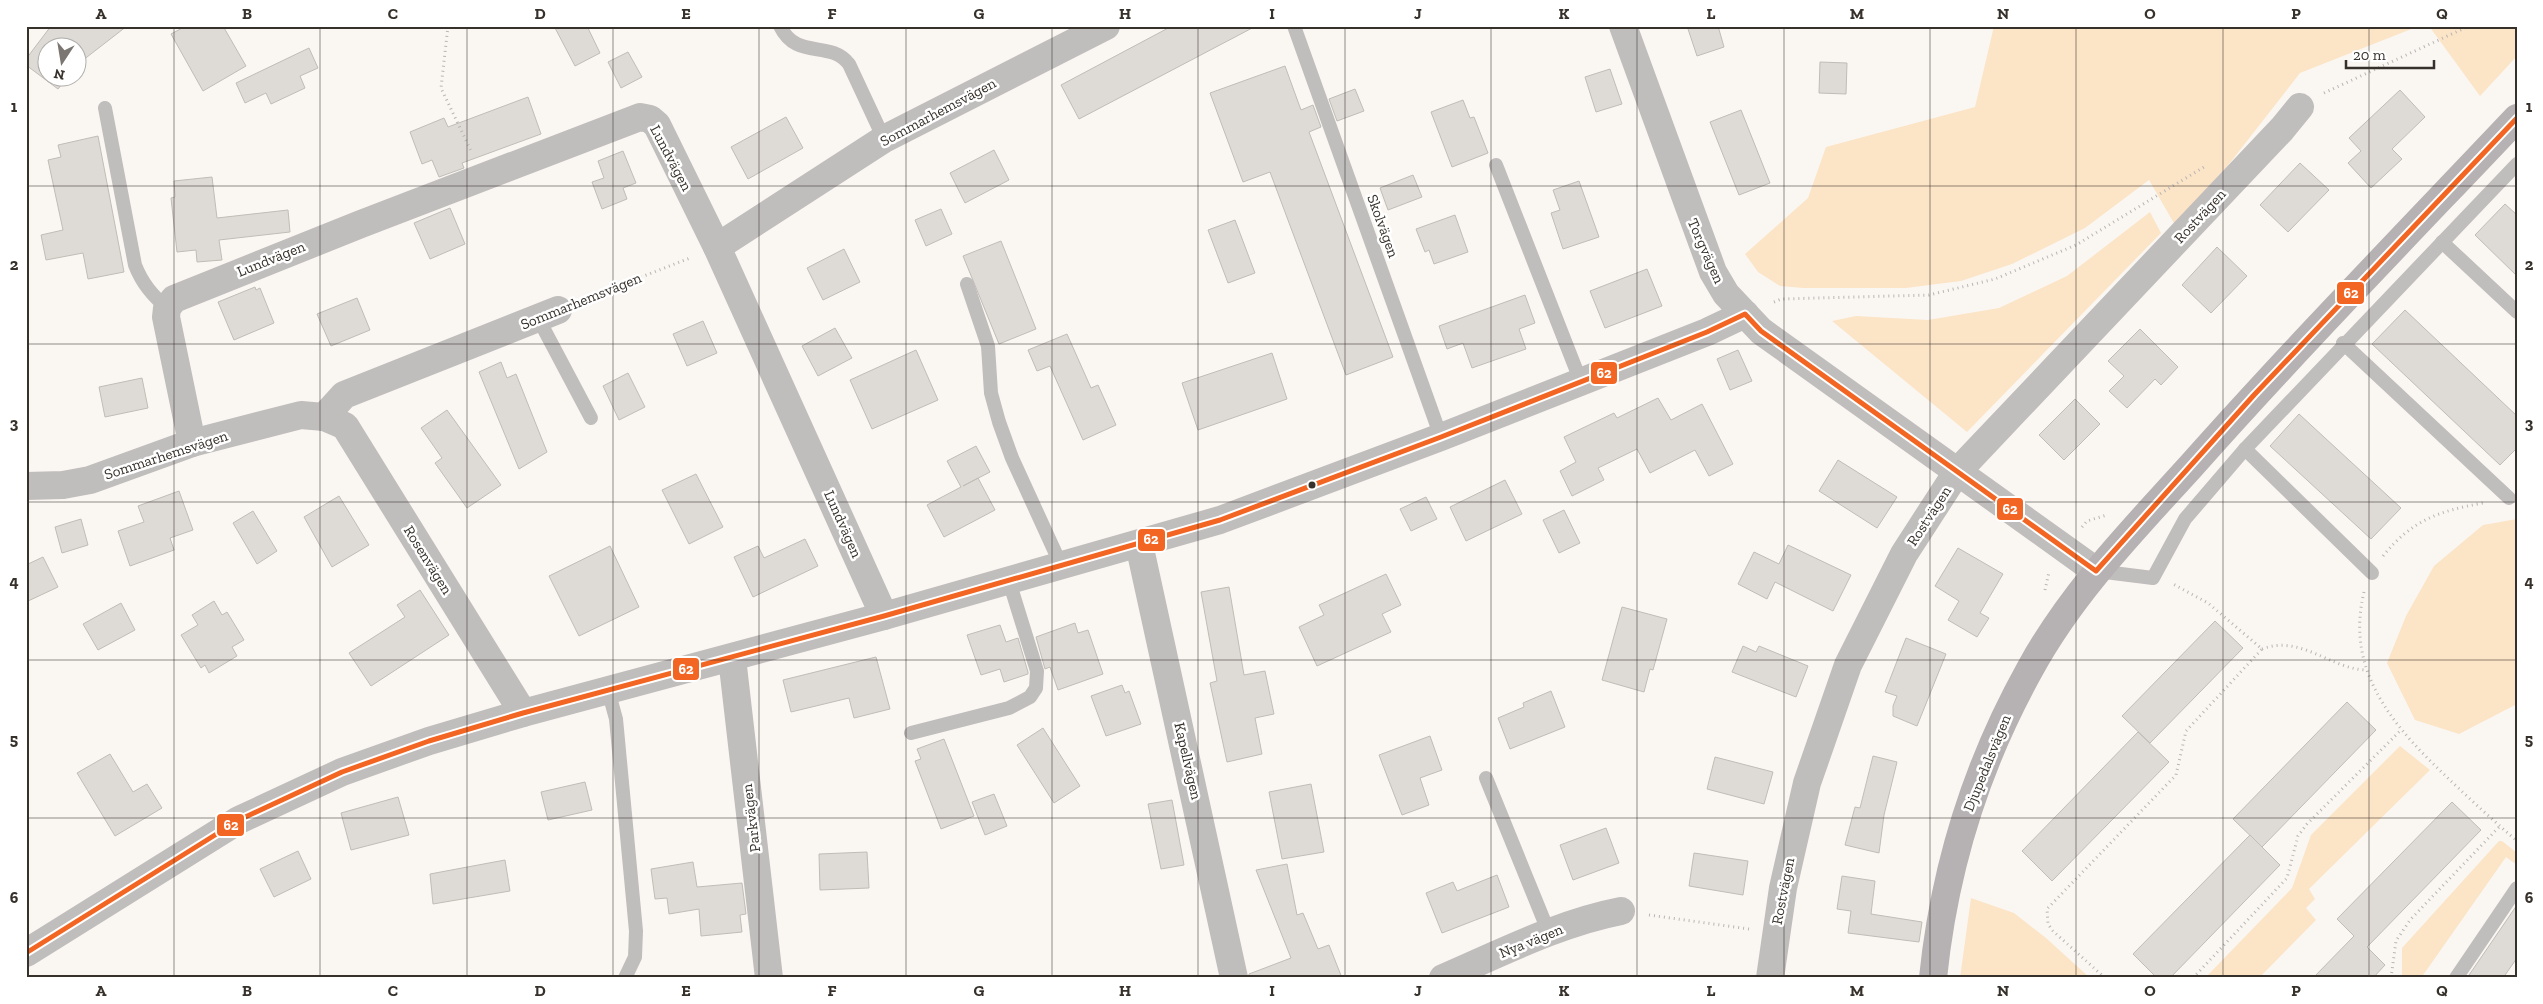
<svg xmlns="http://www.w3.org/2000/svg" width="2543" height="1004" font-family="'Zilla Slab',serif">
<style>
.green{fill:#fce4c6}
.building{fill:#dedad5;stroke:#c0bcb6}
.lines{fill:none;stroke-linecap:round;stroke-linejoin:round}
.path{stroke:#b8b5b3;stroke-width:3;stroke-dasharray:1 4;stroke-linecap:butt}
.lane{stroke:#c0bdbd;stroke-width:14}
.street{stroke:#c0bdbd;stroke-width:28}
.secondary{stroke:#b6b1b2;stroke-width:28}
.bus-1-casing{stroke:#fff;stroke-width:9}
.bus-1{stroke:#f26522;stroke-width:5}
.grid{fill:none;stroke:#37312b;stroke-width:1;stroke-opacity:0.55}
.bus-dot{fill:#37312b;stroke:#fff;stroke-width:2}
.labels{text-anchor:middle;stroke-width:5;stroke-linejoin:round;paint-order:stroke}
.street-label{font-size:15px;fill:#37312b;stroke:#fff}
.line-badge{stroke:#fff;stroke-width:2}
.badge-label{font-size:14px;text-anchor:middle;font-weight:bold;fill:#fff}
.neatline{fill:none;stroke:#37312b;stroke-width:2}
.grid-label{font-size:16px;text-anchor:middle;font-weight:bold;fill:#37312b}
</style>
<rect width="100%" height="100%" fill="#faf7f3"/>
<!-- green -->
<g class="green">
<polygon points="1994,26 2419,26 2300,73 2229,164 2175,225 2149,180 2085,228 2012,264 1961,281 1906,288 1803,288 1780,286 1758,272 1745,254 1808,198 1826,147 1975,107"/>
<polygon points="2429,26 2517,26 2517,56 2480,96"/>
<polygon points="2150,212 2161,233 1967,432 1832,321 1856,316 1928,320 1999,308 2067,276"/>
<polygon points="2517,519 2517,704 2459,734 2415,720 2387,663 2406,616 2434,566 2483,525"/>
<polygon points="2400,746 2430,770 2309,889 2315,899 2306,908 2316,920 2259,978 2205,978 2292,888 2311,835"/>
<polygon points="2499,841 2502,841 2517,853 2517,865 2506,857 2421,978 2402,978 2402,948"/>
<polygon points="1971,898 2014,913 2046,938 2090,978 1960,978"/>
</g>
<!-- building -->
<g class="building">
<polygon points="51,26 127,26 78,64 78,48 48,48 48,78 67,78 58,89 26,65 26,59"/>
<polygon points="186,26 223,26 246,66 203,91 171,34"/>
<polygon points="554,26 587,26 600,53 575,66"/>
<polygon points="1172,26 1256,26 1079,119 1061,85"/>
<polygon points="1687,26 1718,26 1724,47 1697,56"/>
<polygon points="309,48 318,68 300,76 305,88 271,104 266,93 245,103 236,83"/>
<polygon points="628,52 642,77 621,88 608,62"/>
<polygon points="1820,62 1847,63 1846,94 1819,93"/>
<polygon points="1285,66 1301,110 1313,105 1321,127 1309,132 1393,357 1346,375 1270,172 1243,182 1210,93"/>
<polygon points="1610,69 1622,104 1596,112 1585,77"/>
<polygon points="1355,89 1364,111 1337,121 1329,99"/>
<polygon points="2400,90 2425,117 2392,149 2402,159 2371,188 2348,163 2361,151 2349,138"/>
<polygon points="528,97 541,134 462,163 464,168 439,177 432,160 422,164 410,132 444,118 448,127"/>
<polygon points="1463,100 1470,118 1474,117 1488,153 1452,167 1431,112"/>
<polygon points="1741,110 1770,183 1739,195 1710,122"/>
<polygon points="786,117 803,148 748,179 731,147"/>
<polygon points="98,136 124,272 88,279 83,253 46,260 41,235 63,230 48,160 61,157 58,145"/>
<polygon points="994,150 1009,180 965,203 950,173"/>
<polygon points="623,151 636,183 623,188 627,199 602,209 592,182 604,178 598,161"/>
<polygon points="2300,163 2329,190 2288,232 2260,205"/>
<polygon points="1413,175 1422,197 1388,210 1380,188"/>
<polygon points="212,177 217,218 288,210 290,232 219,240 222,260 197,262 196,250 177,252 171,198 175,197 174,181"/>
<polygon points="1579,181 1599,237 1563,249 1551,213 1560,210 1553,190"/>
<polygon points="2505,204 2517,215 2517,276 2475,235"/>
<polygon points="450,208 465,244 430,259 414,223"/>
<polygon points="941,209 952,234 926,246 915,220"/>
<polygon points="1455,215 1468,252 1434,264 1429,250 1425,252 1416,229"/>
<polygon points="1235,220 1255,273 1228,283 1208,230"/>
<polygon points="1001,241 1036,329 999,344 963,256"/>
<polygon points="2217,247 2247,276 2211,313 2182,285"/>
<polygon points="844,249 860,282 823,300 807,268"/>
<polygon points="1647,269 1662,306 1605,328 1590,291"/>
<polygon points="255,287 256,290 260,288 274,323 234,340 218,302"/>
<polygon points="1525,295 1535,323 1519,329 1526,349 1472,368 1463,343 1447,349 1439,326"/>
<polygon points="357,298 370,330 331,346 317,314"/>
<polygon points="2405,310 2517,416 2517,448 2500,465 2372,344"/>
<polygon points="703,321 717,353 687,366 673,334"/>
<polygon points="835,328 852,358 818,376 802,346"/>
<polygon points="2140,329 2178,367 2161,385 2155,379 2127,408 2109,391 2124,376 2108,361"/>
<polygon points="1067,334 1091,388 1098,385 1116,425 1083,440 1050,366 1037,371 1028,350"/>
<polygon points="916,350 938,400 872,429 850,380"/>
<polygon points="1738,350 1752,381 1730,390 1717,359"/>
<polygon points="1272,353 1287,399 1198,430 1182,383"/>
<polygon points="501,362 507,378 516,374 547,452 519,469 479,372"/>
<polygon points="628,373 645,407 619,420 603,386"/>
<polygon points="142,378 148,408 105,417 99,387"/>
<polygon points="1658,398 1671,420 1702,404 1733,464 1709,476 1695,450 1650,473 1637,449 1598,468 1604,480 1572,496 1560,471 1576,462 1564,437 1614,413 1617,418"/>
<polygon points="2075,399 2100,424 2064,460 2039,435"/>
<polygon points="447,410 501,485 467,508 435,463 442,458 421,428"/>
<polygon points="2299,414 2401,508 2371,539 2270,446"/>
<polygon points="976,446 990,472 963,486 978,478 995,510 944,537 927,505 961,487 947,461"/>
<polygon points="1838,460 1897,497 1877,528 1819,491"/>
<polygon points="696,474 723,527 689,544 662,490"/>
<polygon points="1505,480 1522,514 1466,541 1450,507"/>
<polygon points="179,491 193,530 170,538 174,550 130,566 118,531 144,522 138,506"/>
<polygon points="339,496 369,545 332,567 304,517"/>
<polygon points="1426,497 1437,519 1411,531 1400,509"/>
<polygon points="1564,510 1580,543 1559,553 1543,520"/>
<polygon points="253,511 277,551 257,564 233,523"/>
<polygon points="81,519 88,545 62,553 55,527"/>
<polygon points="805,539 818,566 753,597 734,557 758,546 764,558"/>
<polygon points="1788,545 1851,575 1833,611 1775,582 1767,599 1738,584 1754,552 1779,564"/>
<polygon points="610,546 639,607 579,636 549,576"/>
<polygon points="1958,548 2003,574 1980,613 1989,618 1977,637 1948,620 1959,601 1935,586"/>
<polygon points="43,557 58,587 26,602 26,565"/>
<polygon points="1386,574 1401,605 1382,614 1391,632 1317,666 1299,627 1324,615 1319,605"/>
<polygon points="1229,587 1244,675 1265,671 1274,714 1255,718 1262,754 1227,762 1210,683 1217,681 1201,592"/>
<polygon points="420,590 449,635 371,686 349,653 405,617 397,605"/>
<polygon points="214,601 222,615 227,612 244,640 232,647 237,656 209,673 205,665 201,668 181,635 198,625 192,615"/>
<polygon points="121,603 135,630 98,650 83,624"/>
<polygon points="1622,607 1667,619 1653,670 1650,669 1644,692 1602,680"/>
<polygon points="2215,621 2243,648 2150,743 2122,716"/>
<polygon points="1075,623 1078,633 1088,630 1103,674 1058,690 1050,667 1045,669 1036,637"/>
<polygon points="1000,625 1006,642 1018,638 1028,672 1028,674 1004,682 1000,669 981,675 967,635"/>
<polygon points="1906,638 1946,654 1917,726 1893,716 1893,706 1897,696 1885,692"/>
<polygon points="1743,646 1756,652 1759,646 1808,666 1796,697 1732,672"/>
<polygon points="876,657 890,709 854,718 849,698 791,712 783,680"/>
<polygon points="1122,685 1125,693 1129,691 1141,724 1106,736 1091,696"/>
<polygon points="1551,691 1565,727 1510,749 1498,718 1524,707 1523,703"/>
<polygon points="2347,702 2376,730 2262,847 2233,819"/>
<polygon points="1043,728 1080,786 1054,803 1017,745"/>
<polygon points="2138,732 2169,762 2052,881 2022,851"/>
<polygon points="1430,736 1442,770 1420,778 1429,805 1402,815 1379,755"/>
<polygon points="944,739 974,816 941,829 915,761 921,759 917,749"/>
<polygon points="110,754 133,792 147,784 162,808 115,836 77,773"/>
<polygon points="1873,756 1897,762 1884,815 1879,853 1845,845 1855,807 1860,808"/>
<polygon points="1715,757 1773,772 1764,804 1707,789"/>
<polygon points="585,782 592,810 548,820 541,792"/>
<polygon points="1311,784 1324,852 1282,859 1269,792"/>
<polygon points="994,794 1007,826 985,835 972,802"/>
<polygon points="398,797 409,835 351,850 341,813"/>
<polygon points="1172,800 1184,865 1161,869 1148,804"/>
<polygon points="2452,802 2481,830 2367,947 2385,965 2373,978 2313,978 2354,936 2337,919"/>
<polygon points="1606,828 1619,863 1573,880 1560,845"/>
<polygon points="2250,835 2280,865 2170,978 2157,978 2133,954"/>
<polygon points="298,851 311,879 274,897 260,869"/>
<polygon points="867,852 869,888 820,890 819,854"/>
<polygon points="1694,853 1748,861 1743,895 1689,886"/>
<polygon points="505,860 510,891 433,904 430,874"/>
<polygon points="693,862 697,887 742,883 746,914 740,915 742,932 701,936 699,909 669,914 667,898 655,899 651,869"/>
<polygon points="1287,864 1297,915 1303,913 1318,949 1329,945 1342,978 1249,978 1249,974 1291,958 1256,870"/>
<polygon points="1497,875 1509,907 1442,933 1426,893 1453,882 1457,891"/>
<polygon points="1842,876 1875,881 1871,914 1922,922 1919,942 1848,933 1851,911 1837,909"/>
<polygon points="2517,905 2517,958 2503,978 2467,978"/>
</g>
<g class="lines">
<!-- path -->
<g class="path">
<polyline points="448,26 441,88 471,151"/>
<polyline points="2324,93 2469,26"/>
<polyline points="585,299 690,258"/>
<polyline points="1774,302 1781,299 1929,295 1995,279 2076,245 2204,167"/>
<polyline points="2082,527 2087,521 2107,515"/>
<path d="M2383,556C2412,520 2439,511 2483,503"/>
<polyline points="2045,590 2049,572"/>
<path d="M2364,592C2344,674 2397,730 2452,782C2473,802 2495,822 2517,841"/>
<path d="M2262,649C2301,634 2332,670 2367,670"/>
<polyline points="1649,915 1749,929"/>
<polyline points="2105,978 2053,931 2048,924 2047,909 2176,775 2186,731 2262,649 2208,603 2173,584"/>
<polyline points="2193,978 2287,878 2298,836 2307,824 2401,730"/>
<polyline points="2391,978 2396,941 2410,920 2500,826"/>
</g>
<!-- lane -->
<g class="lane">
<path d="M780,26C797,61 829,39 849,64L884,139"/>
<polyline points="1294,26 1441,437"/>
<path d="M105,108L135,265C142,283 152,295 167,308"/>
<polyline points="1496,165 1581,382"/>
<polyline points="2442,242 2517,312"/>
<polyline points="967,284 988,346 991,393 999,422 1012,458 1061,565"/>
<polyline points="538,318 591,418"/>
<polyline points="2343,343 2509,498"/>
<polyline points="2245,449 2372,573"/>
<polyline points="2097,571 2153,578 2185,519 2245,449 2517,164"/>
<polyline points="608,690 616,719 636,931 635,957 625,978"/>
<polyline points="911,733 1009,708 1030,697 1036,688 1037,671 1009,581"/>
<polyline points="1486,778 1549,933"/>
<polyline points="2456,978 2517,888"/>
</g>
<!-- street -->
<g class="street">
<polyline points="1623,26 1713,272 1726,294 1761,331 2096,571"/>
<polyline points="717,247 884,139 1106,26"/>
<polyline points="324,417 345,426 523,713"/>
<polyline points="192,443 166,317 167,308 174,299 361,224 640,117 650,119 657,125 717,247 884,616"/>
<polyline points="26,486 63,485 90,480 192,443 301,415 324,417 344,395 558,310"/>
<polyline points="1139,544 1234,978"/>
<polyline points="732,658 769,978"/>
<polyline points="26,953 239,820 342,772 429,741 523,713 884,616 1220,520 1441,437 1707,332 1745,314"/>
<path d="M1443,978C1501,953 1559,923 1621,911"/>
<polyline points="1770,978 1783,888 1807,783 1848,665 1904,554 1957,472 2282,129 2300,107"/>
</g>
<!-- secondary -->
<path class="secondary" d="M1933,978C1944,870 1977,764 2030,669C2072,592 2134,529 2192,465C2297,347 2408,233 2517,118"/>
<defs>
<polyline id="bus-1" points="26,953 239,820 342,772 429,741 523,713 884,616 1220,520 1441,437 1707,332 1745,314 1761,331 2096,571 2254,395 2517,118"/>
</defs>
<!-- bus-1 casing -->
<use href="#bus-1" class="bus-1-casing"/>
<!-- bus-1 -->
<use href="#bus-1" class="bus-1"/>
</g>
<!-- grid -->
<path class="grid" d="M174,26V978M320,26V978M467,26V978M613,26V978M759,26V978M906,26V978M1052,26V978M1198,26V978M1345,26V978M1491,26V978M1637,26V978M1784,26V978M1930,26V978M2076,26V978M2223,26V978M2369,26V978M26,186H2517M26,344H2517M26,502H2517M26,660H2517M26,818H2517"/>
<!-- markers -->
<circle class="bus-dot" cx="1312" cy="485" r="4.5"/>
<g class="labels">
<!-- street labels -->
<g class="street-label">
<text transform="translate(938 112) rotate(-28)" y="5">Sommarhemsvägen</text>
<text transform="translate(671 158) rotate(62)" y="5">Lundvägen</text>
<text transform="translate(2200 216) rotate(-47)" y="5">Rostvägen</text>
<text transform="translate(1383 226) rotate(70)" y="5">Skolvägen</text>
<text transform="translate(1706 251) rotate(66)" y="5">Torgvägen</text>
<text transform="translate(271 259) rotate(-22)" y="5">Lundvägen</text>
<text transform="translate(581 301) rotate(-22)" y="5">Sommarhemsvägen</text>
<text transform="translate(166 455) rotate(-18)" y="5">Sommarhemsvägen</text>
<text transform="translate(1929 516) rotate(-57)" y="5">Rostvägen</text>
<text transform="translate(843 524) rotate(66)" y="5">Lundvägen</text>
<text transform="translate(428 560) rotate(58)" y="5">Rosenvägen</text>
<text transform="translate(1188 761) rotate(77)" y="5">Kapellvägen</text>
<text transform="translate(1987 763) rotate(-68)" y="5">Djupedalsvägen</text>
<text transform="translate(751 818) rotate(-97)" y="5">Parkvägen</text>
<text transform="translate(1783 891) rotate(-79)" y="5">Rostvägen</text>
<text transform="translate(1531 941) rotate(-22)" y="5">Nya vägen</text>
</g>
</g>
<g class="line-badge">
<rect x="2336" y="281" width="29" height="24" rx="5" fill="#f26522"/>
<rect x="1590" y="361" width="28" height="24" rx="5" fill="#f26522"/>
<rect x="1996" y="497" width="28" height="24" rx="5" fill="#f26522"/>
<rect x="1137" y="528" width="29" height="24" rx="5" fill="#f26522"/>
<rect x="672" y="657" width="28" height="24" rx="5" fill="#f26522"/>
<rect x="216" y="813" width="29" height="24" rx="5" fill="#f26522"/>
</g>
<g class="badge-label">
<text x="2351" y="298">62</text>
<text x="1604" y="378">62</text>
<text x="2010" y="514">62</text>
<text x="1151" y="544">62</text>
<text x="686" y="674">62</text>
<text x="231" y="830">62</text>
</g>
<!-- border -->
<rect width="2543" height="1004" fill="none" stroke="#ffffff" stroke-width="55"/>
<!-- north arrow -->
<g transform="translate(62 62) rotate(192)"><circle r="24" fill="#ffffff" stroke="#afadaa"/>
<path d="M0-4L9 19L0 12L-9 19Z" fill="#7b7671"/>
<text y="-8" font-size="14" font-weight="bold" text-anchor="middle" fill="#37312b">N</text>
</g>
<!-- scale -->
<path d="M2346 60v8h88v-8" fill="none" stroke="#37312b" stroke-width="2.5"/>
<text x="2353" y="60" font-size="15" fill="#37312b" stroke="#ffffff" stroke-width="4" paint-order="stroke">20 m</text>
<rect x="28" y="28" width="2488" height="948" class="neatline"/>
<g class="grid-label">
<text x="101" y="19">A</text>
<text x="247" y="19">B</text>
<text x="393" y="19">C</text>
<text x="540" y="19">D</text>
<text x="686" y="19">E</text>
<text x="832" y="19">F</text>
<text x="979" y="19">G</text>
<text x="1125" y="19">H</text>
<text x="1272" y="19">I</text>
<text x="1418" y="19">J</text>
<text x="1564" y="19">K</text>
<text x="1711" y="19">L</text>
<text x="1857" y="19">M</text>
<text x="2003" y="19">N</text>
<text x="2150" y="19">O</text>
<text x="2296" y="19">P</text>
<text x="2442" y="19">Q</text>
<text x="14" y="112">1</text>
<text x="2529" y="112">1</text>
<text x="14" y="270">2</text>
<text x="2529" y="270">2</text>
<text x="14" y="429">3</text>
<text x="2529" y="429">3</text>
<text x="14" y="587">4</text>
<text x="2529" y="587">4</text>
<text x="14" y="745">5</text>
<text x="2529" y="745">5</text>
<text x="14" y="903">6</text>
<text x="2529" y="903">6</text>
<text x="101" y="996">A</text>
<text x="247" y="996">B</text>
<text x="393" y="996">C</text>
<text x="540" y="996">D</text>
<text x="686" y="996">E</text>
<text x="832" y="996">F</text>
<text x="979" y="996">G</text>
<text x="1125" y="996">H</text>
<text x="1272" y="996">I</text>
<text x="1418" y="996">J</text>
<text x="1564" y="996">K</text>
<text x="1711" y="996">L</text>
<text x="1857" y="996">M</text>
<text x="2003" y="996">N</text>
<text x="2150" y="996">O</text>
<text x="2296" y="996">P</text>
<text x="2442" y="996">Q</text>
</g>
</svg>
